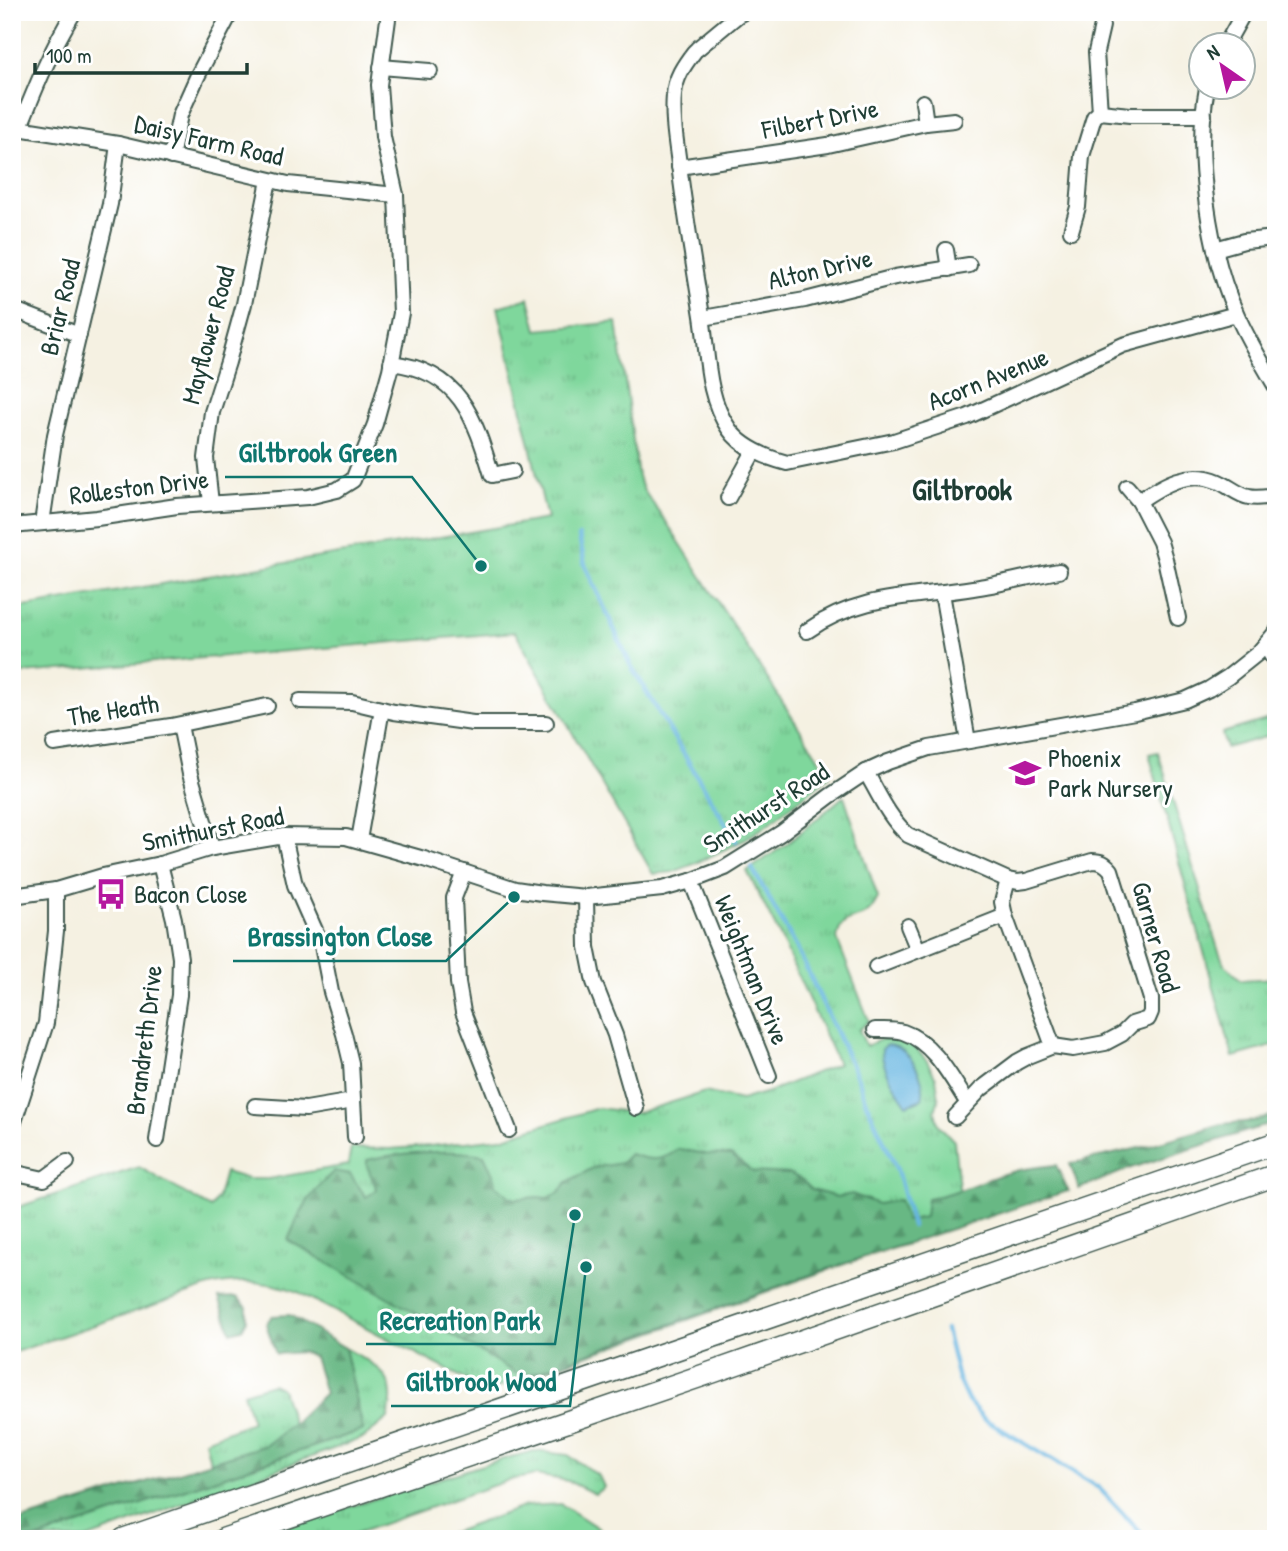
<svg xmlns="http://www.w3.org/2000/svg" width="1288" height="1551" font-family="'Patrick Hand',sans-serif">
<style>
.grass{fill:url(#grass-tufts);stroke:#4f8a68;stroke-width:2}
.forest{fill:url(#forest-firs);stroke:#437a5c;stroke-width:2}
.garden{fill:#7fd79c;stroke:#4f8a68;stroke-width:2}
.water{fill:#66b6e1;stroke:#427a8a;stroke-width:2}
.lines{fill:none;stroke-linecap:round;stroke-linejoin:round}
.stream{stroke:#66b6e1;stroke-width:4.5}
.minor-casing{stroke:#3f584e;stroke-width:18}
.highway-casing{stroke:#3f584e;stroke-width:24}
.minor{stroke:#fff;stroke-width:14}
.highway{stroke:#fff;stroke-width:21}
.labels{text-anchor:middle;stroke-width:6;stroke-linejoin:round;paint-order:stroke}
.street-label{font-size:26px;fill:#1f3d34;stroke:#fff}
.poi-label{font-size:26px;fill:#1f3d34;stroke:#fff;text-anchor:start}
.quarter-label{font-size:30px;font-weight:bold;fill:#1f3d34;stroke:#fff}
.leader{fill:none;stroke:#0f766e;stroke-width:2.5}
.callout-dot{fill:#0f766e;stroke:#fff;stroke-width:2.5}
.callout-label{font-size:28px;text-anchor:middle;font-weight:bold;fill:#0f766e;stroke:#fff;stroke-width:6;stroke-linejoin:round;paint-order:stroke}
</style>
<defs>
<pattern id="grass-tufts" width="24" height="20" patternUnits="userSpaceOnUse" patternTransform="scale(1.75)"><rect width="24" height="20" fill="#7fd79c"/><path d="M3 7l-1-3M5 7V3M7 7l1-3M15 17l-1-3M17 17v-4M19 17l1-3" fill="none" stroke="#6db987"/></pattern>
<pattern id="forest-firs" width="22" height="20" patternUnits="userSpaceOnUse" patternTransform="scale(1.75)"><rect width="22" height="20" fill="#67b884"/><path d="M5 1l3.5 6h-7zM16 11l3.5 6h-7z" fill="#54976d"/></pattern>
</defs>
<rect width="100%" height="100%" fill="#fff"/>
<filter id="ink" filterUnits="userSpaceOnUse"><feTurbulence type="fractalNoise" baseFrequency=".0143" numOctaves="2"/><feDisplacementMap in="SourceGraphic" scale="14" xChannelSelector="R" yChannelSelector="G"/><feConvolveMatrix kernelMatrix="1 2 1 2 8 2 1 2 1" color-interpolation-filters="sRGB"/></filter>
<filter id="wash" filterUnits="userSpaceOnUse"><feTurbulence type="fractalNoise" baseFrequency=".00686" numOctaves="4" result="noise"/><feDisplacementMap in="SourceGraphic" scale="28" xChannelSelector="R" yChannelSelector="G"/><feGaussianBlur stdDeviation="1.57" result="paint"/><feColorMatrix in="noise" values="0 0 0 0 0 0 0 0 0 0 0 0 0 0 0 0 0 1.4 0 .05"/><feComposite in="paint" operator="in"/></filter>
<g filter="url(#wash)">
<rect width="100%" height="100%" fill="#f5f1e2"/>
<!-- grass -->
<g class="grass">
<polygon points="529,298 537,330 617,322 638,477 644,491 667,523 830,776 763,828 740,842 694,864 673,872 653,874 515,632 12,674 12,609 547,519 498,307"/>
<polygon points="1276,717 1276,734 1226,748 1222,733"/>
<polygon points="1158,752 1217,946 1224,964 1241,980 1276,978 1276,1045 1233,1057 1149,754"/>
<path d="M844,796L878,898C875,903 872,910 867,913C852,923 841,915 837,939L869,1021L859,1030L866,1046L882,1039L900,1040L913,1045L927,1061L936,1078L939,1098L935,1111L938,1124L954,1141L961,1206L911,1243L870,1255L488,1391L298,1292C269,1281 240,1279 210,1286L12,1353V1209L139,1167L211,1208L218,1197L225,1172L248,1179H268L348,1165L351,1148L390,1149L430,1146L501,1138L598,1108L637,1113L705,1092L741,1100L768,1092L838,1064L779,934L747,871L788,843Z"/>
<path d="M345,1348C363,1358 391,1370 391,1395C392,1402 389,1410 388,1418L363,1438L86,1539H36L363,1430Z"/>
<polygon points="272,1384 282,1389 293,1424 267,1445 210,1462 205,1440 252,1422 243,1393"/>
<polygon points="534,1451 568,1455 599,1476 604,1487 595,1494 568,1481 536,1475 509,1480 340,1539 247,1539 492,1462"/>
</g>
<!-- forest -->
<g class="forest">
<polygon points="1276,1114 1276,1122 1131,1168 1079,1189 1070,1164 1143,1147 1222,1124 1254,1121"/>
<path d="M679,1149L705,1154L731,1155L753,1172L791,1174L802,1180L812,1190L837,1197L852,1194L878,1204L899,1200L906,1221L925,1217L927,1198C957,1194 979,1181 1007,1173C1023,1168 1039,1167 1056,1165L1068,1191L816,1273L522,1377L422,1317L288,1240C301,1209 309,1195 334,1171L350,1174L366,1197L377,1190L367,1166V1160C401,1152 449,1149 484,1155L493,1174L496,1185L510,1197L515,1199L537,1197L548,1198L559,1193L567,1182L593,1168L621,1163L630,1154C651,1161 660,1162 679,1149Z"/>
<polygon points="237,1297 247,1307 247,1320 242,1329 231,1332 219,1298"/>
<polygon points="290,1315 345,1348 363,1430 36,1539 12,1539 12,1523 266,1445 293,1424 325,1393 314,1357 303,1352 276,1354 266,1324 272,1316"/>
</g>
<!-- garden -->
<polygon class="garden" points="561,1504 615,1539 434,1539 526,1506"/>
<!-- water -->
<path class="water" d="M887,1045C909,1045 928,1080 922,1099L907,1105C897,1091 880,1065 882,1049Z"/>
<g class="lines">
<!-- stream -->
<g class="stream">
<polyline points="579,536 585,565 630,664 736,841"/>
<polyline points="752,868 797,948 859,1081 865,1100 897,1170 912,1226"/>
<polyline points="946,1330 958,1379 968,1401 984,1419 1099,1488 1147,1539"/>
</g>
</g>
</g>
<g filter="url(#ink)">
<g class="lines">
<defs>
<g id="minor">
<polyline points="1225,46 1244,12"/>
<polyline points="697,49 738,15 744,12"/>
<path d="M694,52C684,65 675,78 674,95C672,118 676,141 679,164C685,215 694,265 702,316C708,354 706,396 729,429C742,448 765,457 787,463L894,441L967,417L1123,345L1236,314"/>
<polyline points="381,67 430,71"/>
<path d="M1207,88C1194,154 1209,254 1237,315C1248,340 1262,363 1276,387"/>
<polyline points="923,102 926,123 954,120"/>
<polyline points="1100,112 1096,52 1102,26"/>
<polyline points="12,127 118,144 288,184 396,195"/>
<path d="M19,129C35,89 51,49 74,12"/>
<polyline points="171,157 180,115 198,75 231,12"/>
<polyline points="679,167 828,145 926,123"/>
<polyline points="1071,231 1078,207 1082,156 1094,117 1100,112 1130,115 1204,115"/>
<polyline points="1215,249 1244,241 1276,238"/>
<polyline points="946,250 949,269"/>
<polyline points="12,309 79,335"/>
<polyline points="703,318 805,300 895,277 969,265"/>
<path d="M391,363C460,371 474,416 492,475L512,471"/>
<polyline points="1127,487 1139,501"/>
<polyline points="728,498 754,451"/>
<polyline points="211,503 206,458 212,412 228,362 244,304 269,180"/>
<polyline points="42,523 55,435 110,204 118,144"/>
<polyline points="12,526 97,518 177,506 308,497 337,490 353,480 375,424 390,370 401,313 396,195 383,137 379,85 389,12"/>
<polyline points="942,593 968,741"/>
<path d="M1178,618L1165,559L1160,542L1139,501C1164,484 1189,469 1219,482C1229,486 1238,495 1249,497C1257,499 1267,497 1276,496"/>
<path d="M807,631C860,594 912,598 973,588C1002,584 1030,576 1059,571"/>
<polyline points="1265,645 1276,663"/>
<polyline points="300,701 352,702 394,712 473,723 546,723"/>
<polyline points="180,725 190,774 212,848"/>
<polyline points="54,744 171,726 267,706"/>
<path d="M866,772C879,795 889,818 908,835L1008,880L1018,882L1026,881L1092,861C1101,861 1105,863 1111,870L1151,999V1012L1148,1019L1132,1024L1122,1034L1105,1043L1073,1049L1053,1046L1028,1056L1017,1062L981,1089L955,1117"/>
<polyline points="284,836 295,885 322,946 331,992 344,1034 351,1063 355,1137"/>
<polyline points="359,840 382,709"/>
<polyline points="464,872 454,898 458,983 463,1012 509,1130"/>
<polyline points="1008,880 1002,902 1005,916 1053,1046"/>
<polyline points="691,881 769,1076"/>
<polyline points="12,896 56,890 103,876 160,864 212,848 284,836 346,837 424,859 515,889 542,893 586,897 662,889 691,881 725,868 781,833 830,796 866,772 888,762 929,748 1135,712 1185,700 1209,689 1228,677 1258,653 1276,632"/>
<polyline points="586,897 587,947 594,982 615,1035 636,1108"/>
<polyline points="908,926 918,950"/>
<polyline points="876,967 1005,916"/>
<path d="M875,1030C884,1030 894,1029 903,1032C933,1042 951,1077 967,1102"/>
<polyline points="255,1106 306,1109 353,1101"/>
<polyline points="12,1128 46,1023 56,931 56,890"/>
<polyline points="157,1140 179,995 180,958 174,919 160,864"/>
<polyline points="12,1172 44,1179 67,1162"/>
</g>
<g id="highway">
<polyline points="124,1539 1276,1143"/>
<polyline points="224,1539 710,1373 1276,1175"/>
</g>
</defs>
<!-- minor casing -->
<use href="#minor" class="minor-casing"/>
<!-- highway casing -->
<use href="#highway" class="highway-casing"/>
<!-- minor -->
<use href="#minor" class="minor"/>
<!-- highway -->
<use href="#highway" class="highway"/>
</g>
</g>
<!-- icons -->
<defs>
<symbol id="school-bare" viewBox="-9 -9 18 18"><path d="M0-5L7-2L0 1L-7-2ZM-4 1L0 2.5L4 1V4Q0 6-4 4Z" fill="#b5179e" stroke="#fff" stroke-width="2.5" paint-order="stroke"/></symbol>
<symbol id="bus-bare" viewBox="-9 -9 18 18"><path d="M-5-6H5V4H4V6H2V4H-2V6H-4V4H-5ZM-3.5-4V0h7V-4ZM-3.5 1.2v1.5H-2V1.2ZM2 1.2v1.5H3.5V1.2Z" fill="#b5179e" stroke="#fff" stroke-width="2.5" paint-order="stroke"/></symbol>
</defs>
<g fill-rule="evenodd">
<use href="#school-bare" x="1003" y="751" width="44" height="44"/>
<use href="#bus-bare" x="89" y="872" width="44" height="44"/>
</g>
<g class="labels">
<!-- street labels -->
<g class="street-label">
<text transform="translate(820 119) rotate(-11)" y="9">Filbert Drive</text>
<text transform="translate(209 140) rotate(13)" y="9">Daisy Farm Road</text>
<text transform="translate(820 269) rotate(-13)" y="9">Alton Drive</text>
<text transform="translate(60 307) rotate(-76)" y="9">Briar Road</text>
<text transform="translate(208 335) rotate(-75)" y="9">Mayflower Road</text>
<text transform="translate(988 379) rotate(-22)" y="9">Acorn Avenue</text>
<text transform="translate(139 487) rotate(-7)" y="9">Rolleston Drive</text>
<text transform="translate(113 710) rotate(-9)" y="9">The Heath</text>
<text transform="translate(766 808) rotate(-33)" y="9">Smithurst Road</text>
<text transform="translate(213 829) rotate(-11)" y="9">Smithurst Road</text>
<text transform="translate(1156 937) rotate(74)" y="9">Garner Road</text>
<text transform="translate(752 970) rotate(68)" y="9">Weightman Drive</text>
<text transform="translate(144 1040) rotate(-83)" y="9">Brandreth Drive</text>
</g>
<!-- poi labels -->
<g class="poi-label">
<text x="1048" y="767">Phoenix<tspan x="1048" dy="30">Park Nursery</tspan></text>
<text x="134" y="903">Bacon Close</text>
</g>
<!-- quarter labels -->
<g class="quarter-label">
<text x="962" y="500">Giltbrook</text>
</g>
</g>
<!-- callouts -->
<path class="leader" d="M481 566L412 477H225M514 897L446 961H233M575 1215L555 1344H366M586 1267L570 1406H391"/>
<g class="callout-dot">
<circle cx="481" cy="566" r="7"/>
<circle cx="514" cy="897" r="7"/>
<circle cx="575" cy="1215" r="7"/>
<circle cx="586" cy="1267" r="7"/>
</g>
<g class="callout-label">
<text x="318" y="462">Giltbrook Green</text>
<text x="340" y="946">Brassington Close</text>
<text x="460" y="1330">Recreation Park</text>
<text x="481" y="1391">Giltbrook Wood</text>
</g>
<!-- margin -->
<rect width="1288" height="1551" fill="none" stroke="#fff" stroke-width="42"/>
<!-- north arrow -->
<g transform="translate(1222 66) rotate(326)"><circle r="33" fill="#ffffff" stroke="#a5b1ae" stroke-width="2"/>
<path d="M0-5L12 26L0 18L-12 26Z" fill="#b5179e"/>
<text y="-10" font-size="19" font-weight="bold" text-anchor="middle" fill="#1f3d34">N</text>
</g>
<!-- scale -->
<path d="M35 63v10h212v-10" fill="none" stroke="#1f3d34" stroke-width="3.5"/>
<text x="46" y="63" font-size="21" fill="#1f3d34" stroke="#ffffff" stroke-width="5" paint-order="stroke">100 m</text>
</svg>
